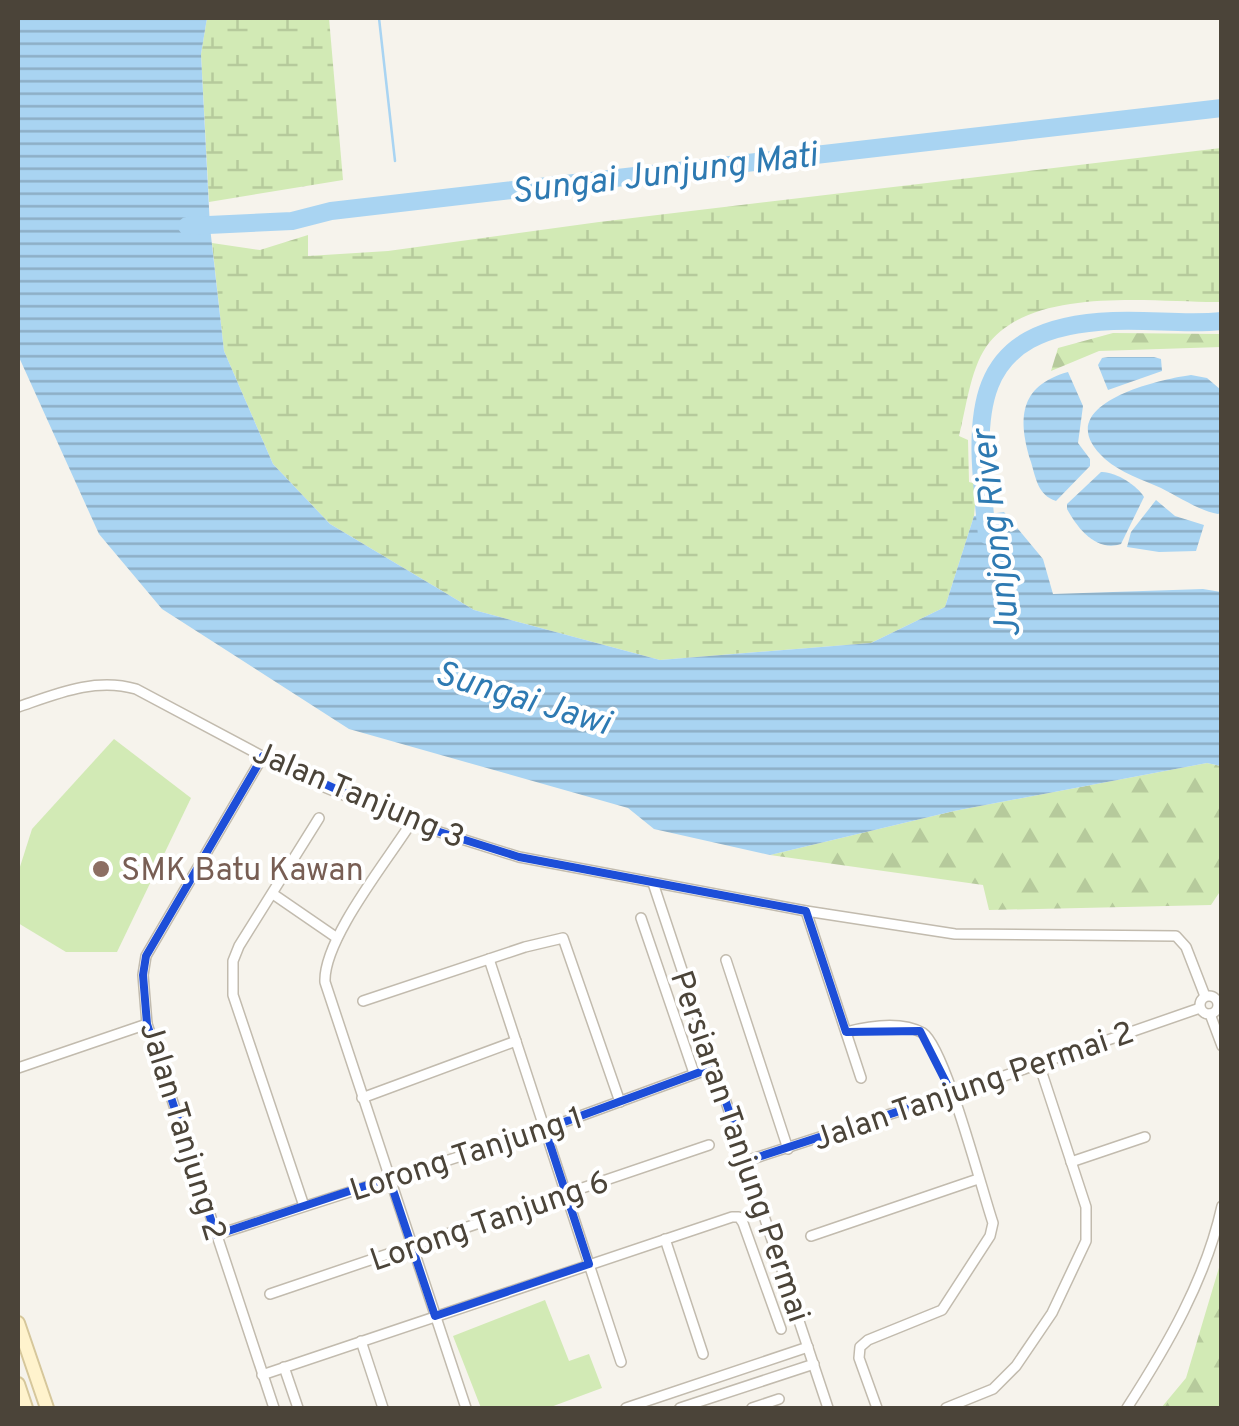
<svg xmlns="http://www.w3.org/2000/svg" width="1239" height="1426" font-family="Overpass,sans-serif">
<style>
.forest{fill:url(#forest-firs)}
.wetland{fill:url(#wetland-marsh)}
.park{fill:#d2eab5}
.water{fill:url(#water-rules)}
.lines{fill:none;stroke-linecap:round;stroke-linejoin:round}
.stream{stroke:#a9d4f2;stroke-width:2.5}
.river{stroke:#a9d4f2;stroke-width:18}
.street-casing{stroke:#c2bbae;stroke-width:12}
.secondary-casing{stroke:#d6c79b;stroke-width:16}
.street{stroke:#fff;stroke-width:9}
.secondary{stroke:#fff3cd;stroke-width:12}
.marked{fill:none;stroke:#1d4ed8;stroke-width:8;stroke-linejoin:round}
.education-dot{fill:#8d6e63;stroke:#fff;stroke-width:4}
.labels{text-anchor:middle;stroke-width:8;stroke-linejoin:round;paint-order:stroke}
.street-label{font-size:32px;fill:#4b4439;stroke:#fff}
.education-label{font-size:32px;fill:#785e54;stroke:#fff;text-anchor:start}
.water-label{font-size:35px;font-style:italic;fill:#2e7ab2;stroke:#fff}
</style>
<defs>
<pattern id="forest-firs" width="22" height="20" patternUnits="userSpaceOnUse" patternTransform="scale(2.5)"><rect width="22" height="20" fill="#d2eab5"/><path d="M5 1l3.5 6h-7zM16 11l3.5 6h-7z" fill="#b6ca9c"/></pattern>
<pattern id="wetland-marsh" width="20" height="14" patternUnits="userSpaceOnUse" patternTransform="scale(2.5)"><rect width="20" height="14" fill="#d2eab5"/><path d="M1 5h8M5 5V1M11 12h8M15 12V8" fill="none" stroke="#b6ca9c"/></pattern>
<pattern id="water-rules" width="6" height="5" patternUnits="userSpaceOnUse" patternTransform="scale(2.5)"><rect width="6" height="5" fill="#a9d4f2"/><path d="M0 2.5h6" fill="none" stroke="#8caec5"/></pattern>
</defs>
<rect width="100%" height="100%" fill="#f6f3ec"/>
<!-- forest -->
<g class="forest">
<polygon points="1113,333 1221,334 1221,347 1099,351 1051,371 1058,348"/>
<polygon points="1207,763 1221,766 1221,890 1211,905 989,910 983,885 770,855 954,811"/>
<polygon points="1221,1261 1221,1408 1161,1408 1186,1378"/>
</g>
<!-- wetland -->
<g class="wetland">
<polygon points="207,18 329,18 343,180 209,202 201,54"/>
<path d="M1221,148V302C1156,303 1030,284 986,347C970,371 966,409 959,436L968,440L969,482L977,484L974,516L945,607L871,643L660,660L474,610L330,524L273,464L224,351L212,243L260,250L308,235V256L388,251L599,222Z"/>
</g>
<!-- park -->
<g class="park">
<polygon points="114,739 191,798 117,952 66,952 18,923 18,873 32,829"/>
<polygon points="545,1300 569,1361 589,1354 602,1388 548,1408 481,1408 453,1336"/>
</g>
<!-- water -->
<g class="water">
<polygon points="18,18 207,18 201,54 210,227 224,351 273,464 330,524 474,610 660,660 871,643 945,607 974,516 1004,512 1043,559 1053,594 1203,589 1221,592 1221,766 1207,763 954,811 770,855 654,829 628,808 349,729 162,609 99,534 18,355"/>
<polygon points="1108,357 1154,357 1161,359 1162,371 1108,390 1098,365 1102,358"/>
<path d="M1068,372L1083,406L1078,443L1090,459V466L1056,501C1038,495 1036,479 1031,462C1018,420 1018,386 1068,372Z"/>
<path d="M1191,375L1207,378L1221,390L1222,512L1218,514C1200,511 1179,497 1161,488C1143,480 1121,473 1105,459C1046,406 1155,380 1191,375Z"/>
<path d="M1101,472C1115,471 1138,486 1144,497L1121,544C1096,552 1078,529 1067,509V504Z"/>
<polygon points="1156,500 1175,516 1204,525 1196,551 1159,552 1127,547 1131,532"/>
</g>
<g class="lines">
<!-- stream -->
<polyline class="stream" points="379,18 395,161"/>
<!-- river -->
<g class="river">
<polyline points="187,226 292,221 331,211 1222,108"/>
<path d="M987,535C975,418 963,327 1113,321C1149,319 1186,325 1222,321"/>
</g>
<defs>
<g id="street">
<path d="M18,707C56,694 95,677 136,689L305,779L411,823L519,857L806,911L955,934L1176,936L1186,947L1205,996"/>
<polyline points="263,756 146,956 143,975 147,1024 274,1408"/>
<path d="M411,823C387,861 323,940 325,982L466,1408"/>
<polyline points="653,883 828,1408"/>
<polyline points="273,894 337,938"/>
<polyline points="806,911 861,1078"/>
<polyline points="641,918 694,1073"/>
<polyline points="489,959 621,1362"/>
<polyline points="726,960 788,1149"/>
<circle cx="1209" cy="1005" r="9"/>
<polyline points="363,1001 525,947 563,938 620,1102"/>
<polyline points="1210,1014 1222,1046"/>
<path d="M846,1032C869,1026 902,1021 923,1033C945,1047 982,1191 993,1223L990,1236L942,1310L868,1340L860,1347L859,1358L877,1408"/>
<polyline points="18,1068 147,1024"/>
<polyline points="362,1098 516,1041"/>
<polyline points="746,1161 952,1094 1200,1008"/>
<polyline points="1071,1162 1145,1137"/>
<polyline points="304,1206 233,995 233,961 239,946 319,818"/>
<polyline points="216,1235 545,1129 714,1067"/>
<polyline points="811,1236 978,1179"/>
<polyline points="665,1239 703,1354"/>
<polyline points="270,1294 709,1145"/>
<polyline points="361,1341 383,1408"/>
<polyline points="284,1367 298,1408"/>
<polyline points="262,1375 732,1217 739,1217 743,1223 781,1329"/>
<polyline points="626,1408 808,1347"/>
<polyline points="680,1408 814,1364"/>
<polyline points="752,1408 779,1399"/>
<polyline points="946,1408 993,1389 1016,1366 1052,1313 1086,1241 1086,1207 1039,1064"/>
<path d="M1127,1408C1167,1346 1206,1279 1222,1206"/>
</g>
<g id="secondary">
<polyline points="18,1323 47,1408"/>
<polyline points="18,1384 26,1408"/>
</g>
</defs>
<!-- street casing -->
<use href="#street" class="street-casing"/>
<!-- secondary casing -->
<use href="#secondary" class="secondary-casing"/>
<!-- street -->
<use href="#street" class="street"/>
<!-- secondary -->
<use href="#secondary" class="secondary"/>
</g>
<!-- marked area -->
<path class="marked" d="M263,756L411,823L519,857L806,911L846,1032L920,1031L952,1094L746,1161L714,1067L545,1129L589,1264L435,1316L389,1178L216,1235L147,1024L143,975L146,956Z"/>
<!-- markers -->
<circle class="education-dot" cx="101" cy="869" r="10"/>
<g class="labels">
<!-- street labels -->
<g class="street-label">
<text transform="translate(359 794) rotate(23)" y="11">Jalan Tanjung 3</text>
<text transform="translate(973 1085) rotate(-19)" y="11">Jalan Tanjung Permai 2</text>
<text transform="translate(184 1131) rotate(73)" y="11">Jalan Tanjung 2</text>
<text transform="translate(741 1146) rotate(71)" y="11">Persiaran Tanjung Permai</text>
<text transform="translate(466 1153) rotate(-18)" y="11">Lorong Tanjung 1</text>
<text transform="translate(489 1220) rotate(-19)" y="11">Lorong Tanjung 6</text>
</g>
<!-- education labels -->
<g class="education-label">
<text x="121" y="880">SMK Batu Kawan</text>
</g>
<!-- water labels -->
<g class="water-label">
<text transform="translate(664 172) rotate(-7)" y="12">Sungai Junjung Mati</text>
<text transform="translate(995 534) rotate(-97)" y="12">Junjong River</text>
<text transform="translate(523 697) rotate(17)" y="12">Sungai Jawi</text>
</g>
</g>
<!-- border -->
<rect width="1239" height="1426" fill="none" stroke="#4b4439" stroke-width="40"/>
</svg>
